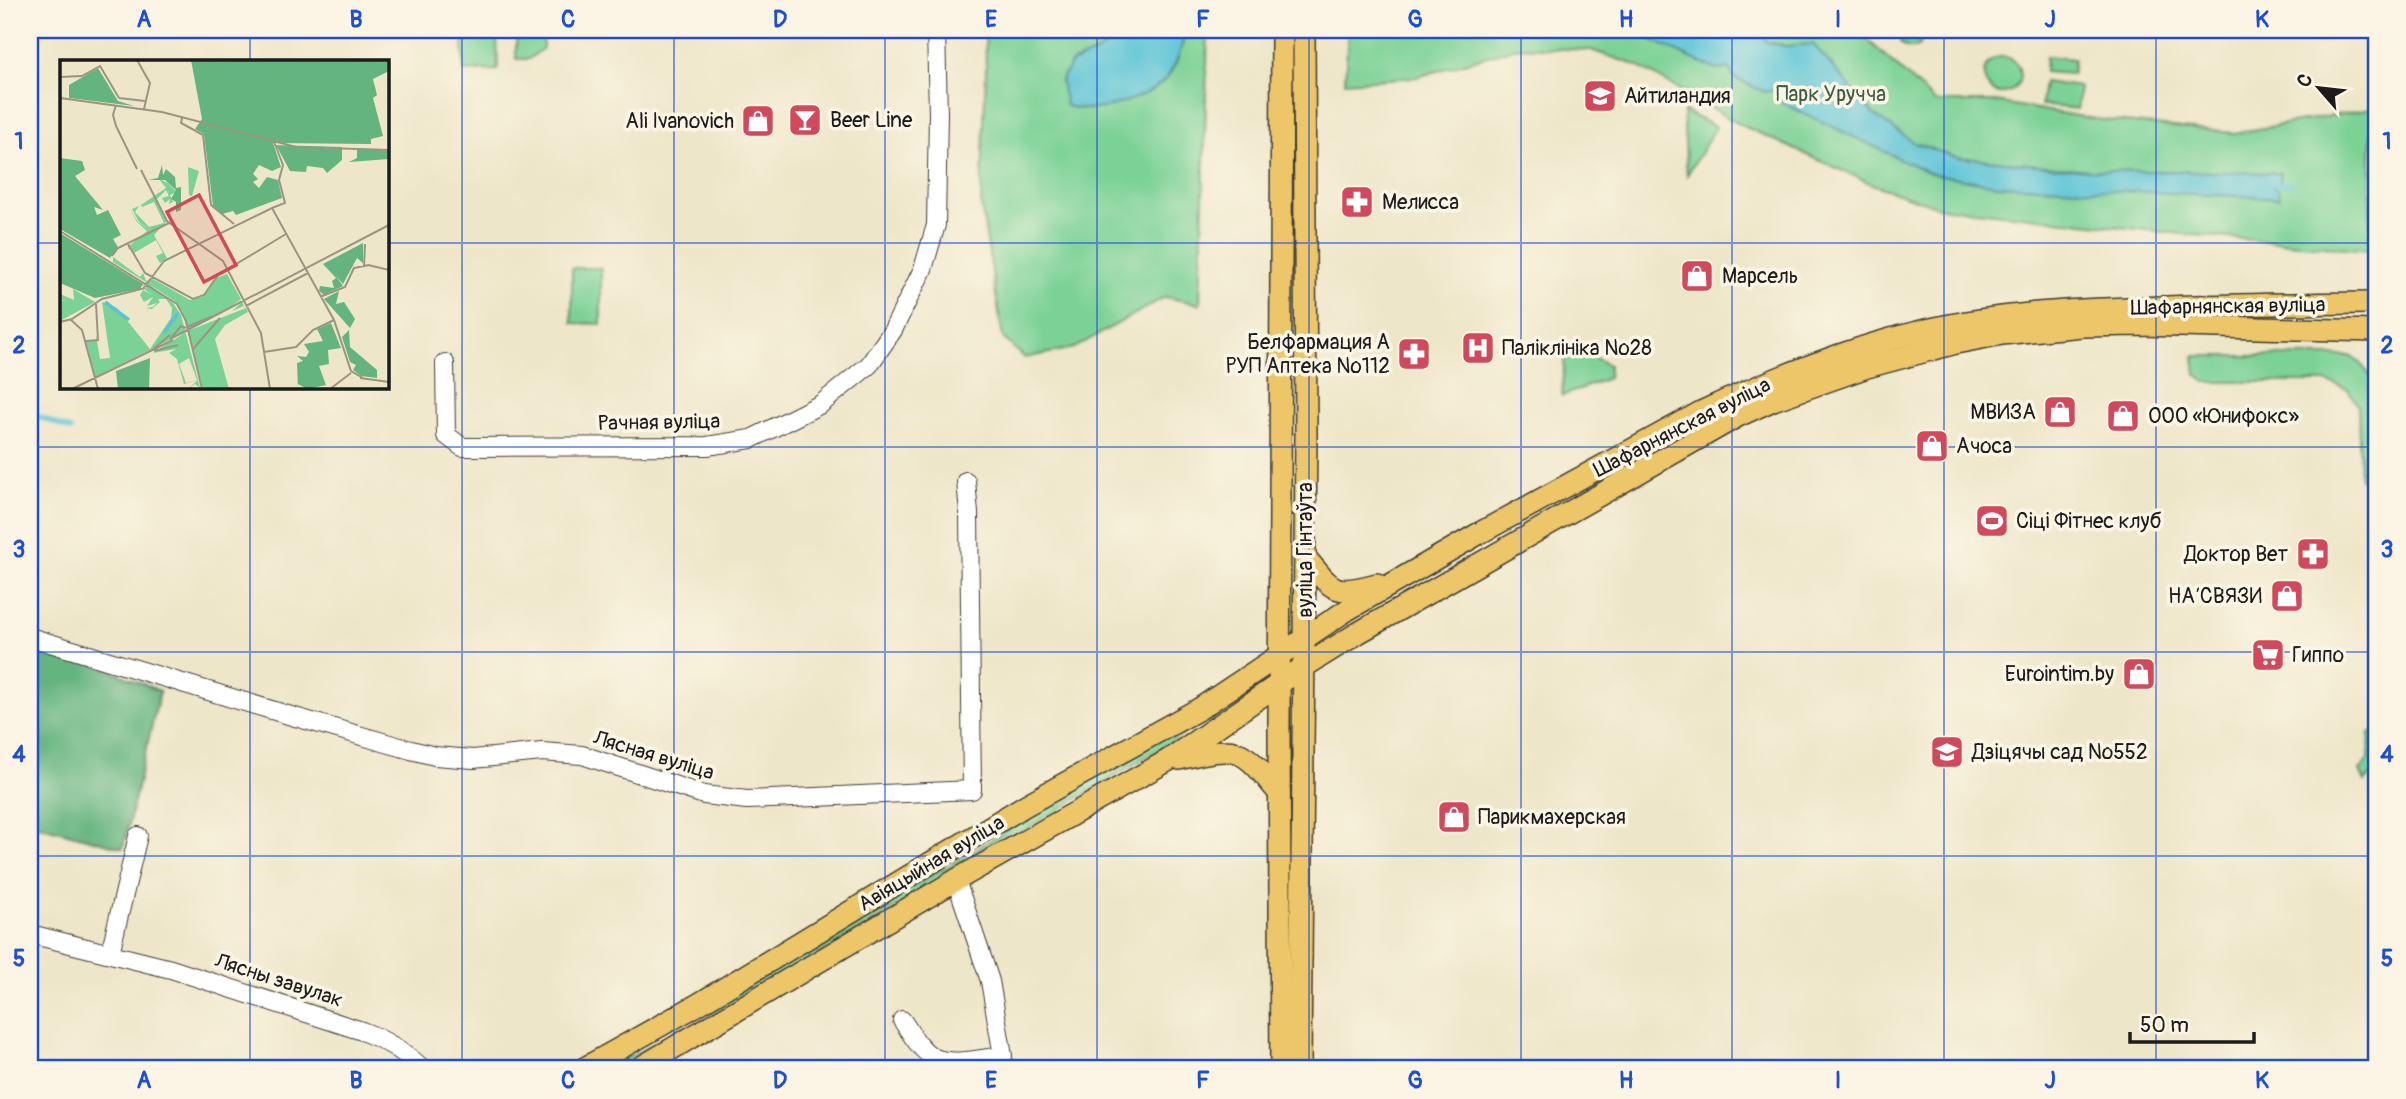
<svg xmlns="http://www.w3.org/2000/svg" width="2406" height="1099" font-family="Pangolin,sans-serif">
<style>
.green{fill:#7bd296;stroke:#4c7759;stroke-width:2}
.forest{fill:#64b47f;stroke:#40684e;stroke-width:2}
.water{fill:#5ac4d6;stroke:#3b7079;stroke-width:2}
.lines{fill:none;stroke-linecap:round;stroke-linejoin:round}
.stream{stroke:#5ac4d6;stroke-width:5}
.minor-casing{stroke:#3c3a36;stroke-width:20}
.major-casing{stroke:#3c3a36;stroke-width:24}
.minor{stroke:#fff;stroke-width:18}
.major{stroke:#ecc669;stroke-width:21}
.grid{fill:none;stroke:#1d4ed8;stroke-width:2;stroke-opacity:0.55}
.labels{text-anchor:middle;stroke-width:7;stroke-linejoin:round;paint-order:stroke}
.park-label{font-size:21px;fill:#3d5c47;stroke:#fcf5e5}
.poi-label{font-size:21px;fill:#1c1c1c;stroke:#fcf5e5;text-anchor:start}
.street-label{font-size:21px;fill:#1c1c1c;stroke:#fcf5e5}
.inset-river{fill:none;stroke:#5ac4d6;stroke-width:3.5}
.inset-road{fill:none;stroke:#9a9583;stroke-width:2}
.view{fill:#d1495b;fill-opacity:0.15;stroke:#d1495b;stroke-width:3.5}
.inset-edge{fill:none;stroke:#1c1c1c;stroke-width:3.5}
.neatline{fill:none;stroke:#1d4ed8;stroke-width:2.5}
.grid-label{font-size:23px;text-anchor:middle;font-weight:bold;fill:#1d4ed8}
</style>
<rect width="100%" height="100%" fill="#fcf5e5"/>
<filter id="ink" filterUnits="userSpaceOnUse"><feTurbulence type="fractalNoise" baseFrequency=".0143" numOctaves="2"/><feDisplacementMap in="SourceGraphic" scale="14" xChannelSelector="R" yChannelSelector="G"/><feConvolveMatrix kernelMatrix="1 2 1 2 8 2 1 2 1" color-interpolation-filters="sRGB"/></filter>
<filter id="wash" filterUnits="userSpaceOnUse"><feTurbulence type="fractalNoise" baseFrequency=".00686" numOctaves="4" result="noise"/><feDisplacementMap in="SourceGraphic" scale="28" xChannelSelector="R" yChannelSelector="G"/><feGaussianBlur stdDeviation="1.57" result="paint"/><feColorMatrix in="noise" values="0 0 0 0 0 0 0 0 0 0 0 0 0 0 0 0 0 1.4 0 .05"/><feComposite in="paint" operator="in"/></filter>
<g filter="url(#wash)">
<rect width="100%" height="100%" fill="#eee6c8"/>
<!-- green -->
<g class="green">
<polygon points="985,30 1208,30 1200,304 1165,297 1074,348 1025,358 1003,338 981,205 986,68"/>
<polygon points="1348,30 1857,30 1935,102 1995,102 2095,119 2234,133 2376,108 2376,119 2372,123 2370,250 2183,234 1939,207 1874,185 1739,124 1638,66 1591,50 1518,47 1417,77 1345,82"/>
<path d="M1901,30H1921C1927,46 1911,55 1900,42Z"/>
<polygon points="497,38 498,70 464,71 463,39"/>
<polygon points="516,39 543,39 543,48 529,59 516,59"/>
<polygon points="2046,56 2074,59 2072,74 2045,72"/>
<circle cx="2002" cy="75" r="18"/>
<polygon points="2044,82 2080,87 2077,109 2041,105"/>
<polygon points="1683,111 1716,127 1687,175"/>
<polygon points="572,268 601,268 601,324 572,323"/>
<polygon points="1573,347 1609,365 1608,378 1562,396 1565,351"/>
<polygon points="2194,356 2353,356 2376,381 2376,479 2360,479 2358,406 2348,389 2326,382 2206,382 2196,374"/>
<polygon points="1257,680 1259,689 713,1018 708,1010"/>
<polygon points="2376,732 2376,772 2365,782 2360,771 2369,759 2370,733"/>
<polygon points="684,1026 687,1031 619,1069 608,1069"/>
</g>
<!-- forest -->
<polygon class="forest" points="30,636 160,691 123,848 30,823"/>
<!-- water -->
<g class="water">
<path d="M1128,30H1185C1183,46 1176,67 1165,80C1151,95 1114,107 1094,109C1085,110 1075,108 1066,106L1061,81L1071,63L1097,52Z"/>
<polygon points="1629,30 1758,30 1767,42 1786,46 1813,44 1874,115 1915,143 1955,157 2089,170 2281,173 2280,182 2270,185 2278,190 2279,198 1996,185 1930,173 1782,103 1773,89 1765,92 1734,78 1729,68 1717,70"/>
</g>
<g class="lines">
<!-- stream -->
<g class="stream">
<polyline points="2269,184 2292,184"/>
<polyline points="30,413 71,430"/>
</g>
</g>
</g>
<g filter="url(#ink)">
<g class="lines">
<defs>
<g id="minor">
<polyline points="445,363 446,435 462,447 707,446 751,439 821,404 869,365 893,330 923,269 936,225 938,114 936,30"/>
<polyline points="30,637 288,715 411,750 435,756 473,759 542,752 582,755 704,795 747,800 972,790 969,513 966,481"/>
<path d="M30,934L171,969L362,1031C386,1040 405,1052 423,1069"/>
<polyline points="110,953 138,836"/>
<path d="M902,1020C910,1032 921,1052 935,1058C954,1066 983,1058 1003,1056L990,981L956,880"/>
</g>
<g id="major">
<path d="M1305,557C1334,591 1332,596 1377,584"/>
<path d="M1179,759C1239,745 1240,745 1279,793"/>
<path d="M583,1069L697,1005L1026,805L1199,709L1347,610L1478,534L1701,412C1774,378 1848,348 1926,330C2004,312 2084,309 2164,307C2235,305 2305,303 2376,303"/>
<polyline points="638,1069 956,880 1167,761 1305,666 1358,633 1738,416 1773,400 1867,367 1956,343 2002,334 2082,326 2139,325 2376,331"/>
<polyline points="1281,1069 1279,733 1282,30"/>
<polyline points="1300,1069 1306,437 1304,30"/>
</g>
</defs>
<!-- minor casing -->
<use href="#minor" class="minor-casing"/>
<!-- major casing -->
<use href="#major" class="major-casing"/>
<!-- minor -->
<use href="#minor" class="minor"/>
<!-- major -->
<use href="#major" class="major"/>
</g>
</g>
<!-- grid -->
<path class="grid" d="M250,30V61M462,30V1069M674,30V1069M885,30V1069M1097,30V1069M1309,30V1069M1521,30V1069M1732,30V1069M1944,30V1069M2156,30V1069M30,243H61M387,243H2376M250,387V1069M30,447H2376M30,652H2376M30,856H2376"/>
<!-- icons -->
<defs>
<symbol id="school-square" viewBox="-11 -11 22 22"><rect x="-9" y="-9" width="18" height="18" rx="4" fill="#d1495b" stroke="#fcf5e5"/><path d="M0-5L7-2L0 1L-7-2ZM-4 1L0 2.5L4 1V4Q0 6-4 4Z" fill="#fff"/></symbol>
<symbol id="bar-square" viewBox="-11 -11 22 22"><rect x="-9" y="-9" width="18" height="18" rx="4" fill="#d1495b" stroke="#fcf5e5"/><path d="M-6-5H6L.8 .8V4.5H3.5V6h-7V4.5H-.8V.8Z" fill="#fff"/></symbol>
<symbol id="shop-square" viewBox="-11 -11 22 22"><rect x="-9" y="-9" width="18" height="18" rx="4" fill="#d1495b" stroke="#fcf5e5"/><path d="M-5-2.5h2.3a2.7 3.5 0 0 1 5.4 0H5L5.5 6h-11ZM-1.5-2.5h3a1.5 2.3 0 0 0-3 0Z" fill="#fff"/></symbol>
<symbol id="pharmacy-square" viewBox="-11 -11 22 22"><rect x="-9" y="-9" width="18" height="18" rx="4" fill="#d1495b" stroke="#fcf5e5"/><path d="M-2-6h4v4h4v4h-4v4h-4v-4h-4v-4h4Z" fill="#fff"/></symbol>
<symbol id="hospital-square" viewBox="-11 -11 22 22"><rect x="-9" y="-9" width="18" height="18" rx="4" fill="#d1495b" stroke="#fcf5e5"/><path d="M-5-5h3v3.5h4V-5h3V5h-3V1.5h-4V5h-3Z" fill="#fff"/></symbol>
<symbol id="stadium-square" viewBox="-11 -11 22 22"><rect x="-9" y="-9" width="18" height="18" rx="4" fill="#d1495b" stroke="#fcf5e5"/><path d="M0-5a6.5 5 0 1 0 0 10a6.5 5 0 1 0 0-10ZM-3.5-1.8h7v3.6h-7Z" fill="#fff"/></symbol>
<symbol id="supermarket-square" viewBox="-11 -11 22 22"><rect x="-9" y="-9" width="18" height="18" rx="4" fill="#d1495b" stroke="#fcf5e5"/><path d="M-6-5.5h2.5l.6 2H6L4.5 2H-2.5L-4.4-4H-6ZM-1.5 3.2a1.3 1.3 0 1 0 .1 0ZM3 3.2a1.3 1.3 0 1 0 .1 0Z" fill="#fff"/></symbol>
</defs>
<g fill-rule="evenodd">
<use href="#school-square" x="1581" y="77" width="38" height="38"/>
<use href="#bar-square" x="786" y="101" width="38" height="38"/>
<use href="#shop-square" x="739" y="102" width="38" height="38"/>
<use href="#pharmacy-square" x="1338" y="183" width="38" height="38"/>
<use href="#shop-square" x="1678" y="257" width="38" height="38"/>
<use href="#hospital-square" x="1459" y="329" width="38" height="38"/>
<use href="#pharmacy-square" x="1395" y="335" width="38" height="38"/>
<use href="#shop-square" x="2041" y="393" width="38" height="38"/>
<use href="#shop-square" x="2104" y="397" width="38" height="38"/>
<use href="#shop-square" x="1913" y="427" width="38" height="38"/>
<use href="#stadium-square" x="1973" y="502" width="38" height="38"/>
<use href="#pharmacy-square" x="2294" y="535" width="38" height="38"/>
<use href="#shop-square" x="2268" y="577" width="38" height="38"/>
<use href="#supermarket-square" x="2249" y="636" width="38" height="38"/>
<use href="#shop-square" x="2120" y="655" width="38" height="38"/>
<use href="#school-square" x="1928" y="733" width="38" height="38"/>
<use href="#shop-square" x="1435" y="798" width="38" height="38"/>
</g>
<g class="labels">
<!-- park labels -->
<g class="park-label">
<text x="1831" y="101">Парк Уручча</text>
</g>
<!-- poi labels -->
<g class="poi-label">
<text x="1624" y="103">Айтиландия</text>
<text x="830" y="127">Beer Line</text>
<text x="734" y="128" text-anchor="end">Ali Ivanovich</text>
<text x="1382" y="209">Мелисса</text>
<text x="1722" y="283">Марсель</text>
<text x="1390" y="349" text-anchor="end">Белфармация А<tspan x="1390" dy="24">РУП Аптека №112</tspan></text>
<text x="1502" y="355">Паліклініка №28</text>
<text x="2036" y="419" text-anchor="end">МВИЗА</text>
<text x="2148" y="423">ООО «Юнифокс»</text>
<text x="1956" y="453">Ачоса</text>
<text x="2016" y="528">Сіці Фітнес клуб</text>
<text x="2288" y="561" text-anchor="end">Доктор Вет</text>
<text x="2262" y="603" text-anchor="end">НАʼСВЯЗИ</text>
<text x="2292" y="662">Гиппо</text>
<text x="2114" y="681" text-anchor="end">Eurointim.by</text>
<text x="1972" y="759">Дзіцячы сад №552</text>
<text x="1478" y="824">Парикмахерская</text>
</g>
<!-- street labels -->
<g class="street-label">
<text transform="translate(2228 306) rotate(-1)" y="7">Шафарнянская вуліца</text>
<text transform="translate(659 422) rotate(-1)" y="7">Рачная вуліца</text>
<text transform="translate(1682 427) rotate(-27)" y="7">Шафарнянская вуліца</text>
<text transform="translate(1305 550) rotate(-90)" y="7">вуліца Гінтаўта</text>
<text transform="translate(654 755) rotate(17)" y="7">Лясная вуліца</text>
<text transform="translate(931 863) rotate(-31)" y="7">Авіяцыйная вуліца</text>
<text transform="translate(279 980) rotate(18)" y="7">Лясны завулак</text>
</g>
</g>
<!-- overview -->
<g transform="translate(60 60)">
<rect width="329" height="329" fill="#eee6c8"/>
<path d="M128,107L139,111L132,136L129,135ZM99,119L108,123L117,132L110,135L113,142L109,144L110,139L105,143L102,138L109,136L106,130L97,139L107,161L94,175L107,198L100,203L96,196L103,193L96,180L74,193L70,185L87,171L77,162L69,147L78,162L94,173L79,162L72,149L79,146L75,152L89,167L104,163L94,142L82,147L81,145L106,128ZM53,197L80,217L83,213L86,221L93,219L130,240L142,237L156,218L167,214L181,239L169,248L180,241H182L184,246L172,251L181,243L130,270L186,248L188,252L165,265L155,279L169,329H143L122,251L115,241L90,225L113,243L121,255L140,328L135,324L128,329L138,320L124,324L117,299L109,293L116,289L93,293L126,272L35,317L26,282L36,280V275L40,299L50,298L42,242L57,248L90,289L111,258L112,248L106,239H98L100,242L92,249L86,248L93,247L97,243L87,246L93,237L84,242L80,235L83,230L92,235L85,230L87,225L82,226L86,222L53,202ZM129,298L137,320L126,323L119,304ZM13,229L35,242L0,261V241H7L0,240V234L14,240Z" fill="#7bd296" fill-rule="evenodd"/>
<path d="M131,0H329V11L313,19L317,35L313,38L323,76L311,79V84L213,83L221,107L212,111L199,105L193,114L198,119L193,122L199,128L207,117L218,120L222,138L176,155L173,151L162,154L153,146L144,74L135,69L142,59ZM38,8L58,41L74,46L9,38V25ZM216,85L282,87V100L267,113L263,108L247,106L246,112L230,111ZM297,88L329,91V99L289,102L297,98ZM0,98L22,101L25,110L15,116L43,150L34,147L37,155L48,150L61,175L53,179L58,187L50,198L0,169ZM102,105L103,115L106,109L115,117L116,128L121,127V150L116,152V142L111,139L116,130L105,120H88L98,118ZM0,173L83,224L80,229L35,238L0,223ZM303,183V203L297,198L283,224L276,216L283,226L264,235L259,231L260,226L274,228L272,221L276,218L263,204ZM279,231L276,244L284,242L295,259L290,268L264,239ZM271,263L281,288L268,290L269,304L259,306L266,325L247,329L238,324V329L237,303L243,301L237,296L246,297L249,292L244,284L263,281L257,269ZM289,270L290,287L317,310V318L301,316L293,310L296,305L290,302L282,277ZM90,298L89,329H58L56,311Z" fill="#64b47f"/>
<path class="inset-river" d="M45,242L69,260M104,273L118,253"/>
<path class="inset-road" d="M77,0L90,23L84,49M0,17L22,16L40,6L59,38M0,38L102,52L236,87L329,90M59,38L85,41M56,45L53,55L56,66L77,109M122,58L121,63L143,75L151,145L174,164M81,110L107,161L163,201L201,273L210,329M212,148L225,143L219,120L223,105L214,82M0,171L117,244L126,261L142,329M70,189L68,184L85,213L133,239L144,235L158,215L226,174M52,196L58,188L109,163M308,205L329,210M304,206L305,184M83,229L104,201L212,148L274,260L291,311L303,318M260,237L285,227L294,208L309,205M186,246L248,213M10,259L22,270L38,329M0,262L12,259L42,239L85,228M127,267L151,257M126,268L121,266L110,279L329,165M26,281L38,280L36,244M133,289L160,258M91,291L110,275M94,291L118,285M204,292L236,287L253,270L274,260M300,318L329,322M12,329L113,280M270,329L291,313"/>
<path class="view" d="M139,135L176,205L144,222L107,152Z"/>
<rect width="329" height="329" class="inset-edge"/>
</g>
<!-- margin -->
<rect width="2406" height="1099" fill="none" stroke="#fcf5e5" stroke-width="77"/>
<!-- north arrow -->
<g transform="translate(2319 88) rotate(298)" stroke="#fcf5e5" stroke-width="5" paint-order="stroke">
<path d="M0-5L12 26L0 18L-12 26Z" fill="#1c1c1c"/>
<text y="-10" font-size="19" font-weight="bold" text-anchor="middle" fill="#1c1c1c">С</text>
</g>
<!-- scale -->
<path d="M2130 1032v10h124v-10" fill="none" stroke="#1c1c1c" stroke-width="3.5"/>
<text x="2140" y="1032" font-size="21" fill="#1c1c1c" stroke="#fcf5e5" stroke-width="5" paint-order="stroke">50 m</text>
<rect x="38" y="38" width="2330" height="1022" class="neatline"/>
<g class="grid-label">
<text x="144" y="27">A</text>
<text x="356" y="27">B</text>
<text x="568" y="27">C</text>
<text x="780" y="27">D</text>
<text x="991" y="27">E</text>
<text x="1203" y="27">F</text>
<text x="1415" y="27">G</text>
<text x="1626" y="27">H</text>
<text x="1838" y="27">I</text>
<text x="2050" y="27">J</text>
<text x="2262" y="27">K</text>
<text x="19" y="149">1</text>
<text x="2387" y="149">1</text>
<text x="19" y="353">2</text>
<text x="2387" y="353">2</text>
<text x="19" y="557">3</text>
<text x="2387" y="557">3</text>
<text x="19" y="762">4</text>
<text x="2387" y="762">4</text>
<text x="19" y="966">5</text>
<text x="2387" y="966">5</text>
<text x="144" y="1088">A</text>
<text x="356" y="1088">B</text>
<text x="568" y="1088">C</text>
<text x="780" y="1088">D</text>
<text x="991" y="1088">E</text>
<text x="1203" y="1088">F</text>
<text x="1415" y="1088">G</text>
<text x="1626" y="1088">H</text>
<text x="1838" y="1088">I</text>
<text x="2050" y="1088">J</text>
<text x="2262" y="1088">K</text>
</g>
</svg>
